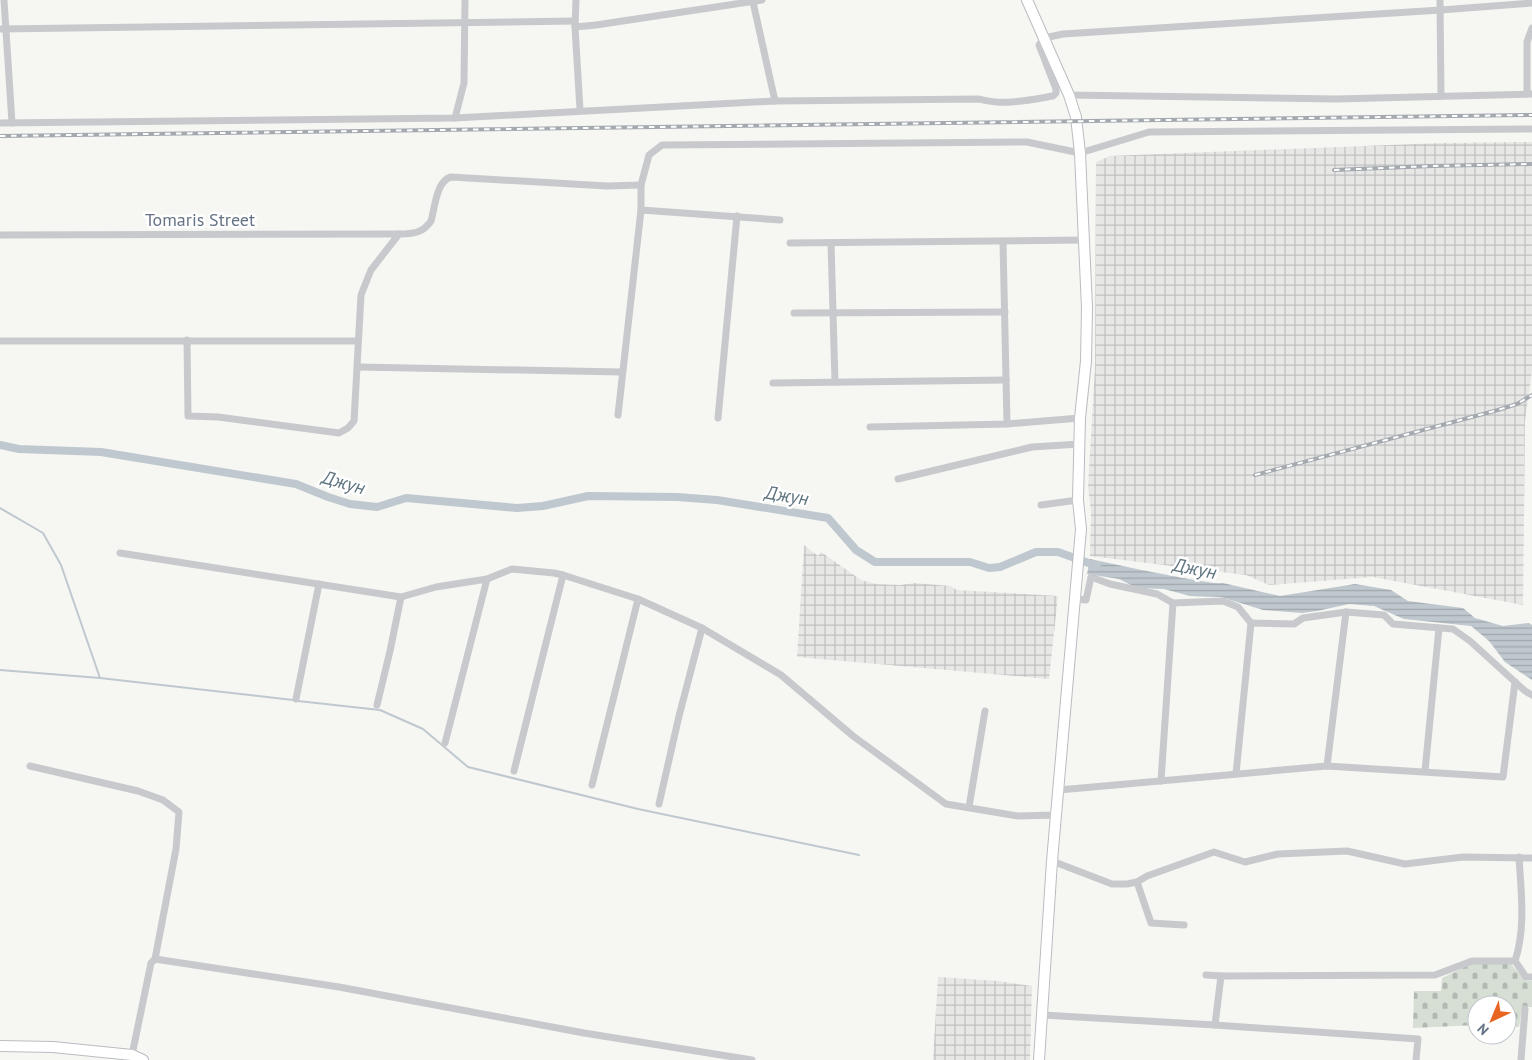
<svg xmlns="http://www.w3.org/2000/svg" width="1532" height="1060" font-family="'PT Sans',sans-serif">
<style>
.industrial{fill:url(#industrial-grid)}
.cemetery{fill:url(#cemetery-stones)}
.water{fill:url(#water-rules)}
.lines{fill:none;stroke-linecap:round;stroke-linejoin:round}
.stream{stroke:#bfc8ce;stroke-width:2}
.canal{stroke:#bfc8ce;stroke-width:8}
.secondary-casing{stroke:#b9bcc1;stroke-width:12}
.street{stroke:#c7c9cd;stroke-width:7}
.secondary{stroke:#fff;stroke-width:10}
.rail-casing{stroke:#a4a9b0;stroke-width:4}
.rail{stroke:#fff;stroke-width:2;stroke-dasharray:5.5;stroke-linecap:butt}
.labels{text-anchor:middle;stroke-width:5;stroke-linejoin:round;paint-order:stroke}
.street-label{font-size:18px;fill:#657385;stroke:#fff}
.water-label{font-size:19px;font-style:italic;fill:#607581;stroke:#fff}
</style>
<defs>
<pattern id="industrial-grid" width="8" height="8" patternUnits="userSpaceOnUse" patternTransform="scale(1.25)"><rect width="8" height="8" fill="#e7e8e6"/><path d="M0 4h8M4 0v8" fill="none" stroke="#bfc0c0"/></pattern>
<pattern id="cemetery-stones" width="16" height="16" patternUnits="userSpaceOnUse" patternTransform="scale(1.25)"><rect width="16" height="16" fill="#d7ded4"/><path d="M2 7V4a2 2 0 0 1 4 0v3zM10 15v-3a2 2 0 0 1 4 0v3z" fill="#b2b8b2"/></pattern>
<pattern id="water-rules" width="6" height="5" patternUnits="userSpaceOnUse" patternTransform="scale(1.25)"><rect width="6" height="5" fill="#bfc8ce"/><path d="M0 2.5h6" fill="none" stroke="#9fa7ad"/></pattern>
</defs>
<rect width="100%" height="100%" fill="#f6f7f3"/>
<!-- industrial -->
<g class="industrial">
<polygon points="1532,142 1532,371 1525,421 1523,605 1373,577 1269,585 1246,575 1090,556 1091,511 1088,487 1095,367 1096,162 1110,156 1440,143"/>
<polygon points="804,545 818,556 821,552 861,580 876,584 900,585 915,583 950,586 957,590 1058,596 1049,679 797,657"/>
<polygon points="938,977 998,981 1032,986 1030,1060 933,1060"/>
</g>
<!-- cemetery -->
<polygon class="cemetery" points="1475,962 1511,964 1526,981 1532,981 1532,1007 1522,1007 1519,1027 1507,1026 1507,1005 1477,1005 1477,1025 1413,1028 1414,991 1441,991 1442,978"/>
<!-- water -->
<path class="water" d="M1090,559C1123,566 1155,573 1189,579C1199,580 1213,584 1223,583L1280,596L1355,584L1391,590L1408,601L1463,608L1475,618L1503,626L1529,623L1532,625V680L1505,662L1489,641L1471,626L1404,619L1374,606L1349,604L1317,611L1302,613L1263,610L1221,597L1190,596L1164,589L1137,588L1119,579L1087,574Z"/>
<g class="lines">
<!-- stream -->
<g class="stream">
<polyline points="0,508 43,533 61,565 100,678"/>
<polyline points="0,670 100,678 293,700"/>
<polyline points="298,701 380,710 423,729 468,767 638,809 859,855"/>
</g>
<!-- canal -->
<polyline class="canal" points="0,445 19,449 101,452 296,484 328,497 350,504 377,507 406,498 517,508 543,506 588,496 677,497 717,500 828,518 856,550 875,562 970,562 989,568 1000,567 1036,552 1058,552 1097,566"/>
<defs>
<g id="secondary">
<polyline points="1027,0 1069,95 1076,117 1080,153 1087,308 1086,361 1080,418 1078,500 1081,529 1052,861 1039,1060"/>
<polyline points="0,1046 53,1047 132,1055 143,1060"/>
</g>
</defs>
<!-- secondary casing -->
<use href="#secondary" class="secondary-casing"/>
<!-- street -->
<g class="street">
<polyline points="4,0 12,123"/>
<polyline points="576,0 575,27 580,110"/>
<polyline points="1440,0 1441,96"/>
<polyline points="753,2 775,101"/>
<polyline points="575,27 596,25 762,0"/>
<polyline points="0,29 575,21"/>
<polyline points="1527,94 1527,42 1532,28"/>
<polyline points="1069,95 1336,99 1532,94"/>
<polyline points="455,118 464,83 465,0"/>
<path d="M0,123L455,118L775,101L979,99C1003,106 1029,100 1053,96L1056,93V89L1039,45L1044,38L1063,34L1441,10L1532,3"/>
<polyline points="641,210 780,220"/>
<polyline points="0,235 399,234"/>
<polyline points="1003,242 1007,424"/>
<polyline points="790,243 1085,240"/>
<polyline points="831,243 835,382"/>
<polyline points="794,313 1005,312"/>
<path d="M187,340L188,416L218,417L339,433L348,428L354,421L361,295L371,270L399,234C413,234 423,233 431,221C435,208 436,181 451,177L607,186L641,185"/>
<polyline points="0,341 358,341"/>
<polyline points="358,367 621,372"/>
<polyline points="773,383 1006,380"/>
<polyline points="618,415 641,210 641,185 649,155 662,145 1027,142 1080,153 1149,132 1532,129"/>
<polyline points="718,418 737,216"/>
<polyline points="870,427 1007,424 1080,418"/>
<polyline points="898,479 1032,447 1080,444"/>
<polyline points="1041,505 1078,500"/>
<polyline points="120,553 401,597 436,587 487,579 512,569 554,573 563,575 638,599 702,628 781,675 853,736 946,804 1018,816 1056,815"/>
<polyline points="1076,599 1086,600 1091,577 1110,584 1157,594 1173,603 1223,601 1238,607 1251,623 1236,774"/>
<polyline points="1251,623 1294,624 1303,618 1346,612 1384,615 1393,624 1453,629 1470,641 1525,691 1532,695"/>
<polyline points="296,699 319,584"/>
<polyline points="377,705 390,651 401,597"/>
<polyline points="445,743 487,579"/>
<polyline points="30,766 138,791 163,800 179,812 176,849 155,959 151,963 132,1055"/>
<polyline points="1327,766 1346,612"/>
<polyline points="514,771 563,575"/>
<polyline points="1425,771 1439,628"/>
<polyline points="1161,781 1173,603"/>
<polyline points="592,785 638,599"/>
<polyline points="1059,790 1327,766 1503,777 1515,682"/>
<polyline points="659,804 679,716 702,628"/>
<polyline points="969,807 985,711"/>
<polyline points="1052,861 1112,884 1127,884 1137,882 1147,876 1214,852 1245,862 1278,854 1347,851 1405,864 1463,857 1532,858"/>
<polyline points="1137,882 1151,923 1184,925"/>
<polyline points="155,959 339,987 584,1033 752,1060"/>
<path d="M1515,961C1526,928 1521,891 1519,857"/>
<polyline points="1206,975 1221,976 1435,975 1472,961 1515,961 1526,977 1532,977"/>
<polyline points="1043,1015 1215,1025 1418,1039 1416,1060"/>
<polyline points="1215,1025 1221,976"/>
<polyline points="1521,1060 1525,1009"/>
</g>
<!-- secondary -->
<use href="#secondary" class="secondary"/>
<defs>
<g id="rail">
<polyline points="0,136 1532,115"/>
<polyline points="1334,170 1432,166 1532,164"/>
<polyline points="1255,475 1498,410 1517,404 1532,395"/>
</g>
</defs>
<!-- rail casing -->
<use href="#rail" class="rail-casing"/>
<!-- rail -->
<use href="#rail" class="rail"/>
</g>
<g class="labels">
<!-- street labels -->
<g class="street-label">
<text x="200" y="226">Tomaris Street</text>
</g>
<!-- water labels -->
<g class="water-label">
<text transform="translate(344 482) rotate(16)" y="7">Джун</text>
<text transform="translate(787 495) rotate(9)" y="7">Джун</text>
<text transform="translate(1195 568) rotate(11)" y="7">Джун</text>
</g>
</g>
<!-- north arrow -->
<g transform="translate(1492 1020) rotate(224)"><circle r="24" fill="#ffffff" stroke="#c1c7ce"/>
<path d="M0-4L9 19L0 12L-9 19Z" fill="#e86622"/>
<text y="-8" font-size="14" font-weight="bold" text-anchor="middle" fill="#657385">N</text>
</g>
</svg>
